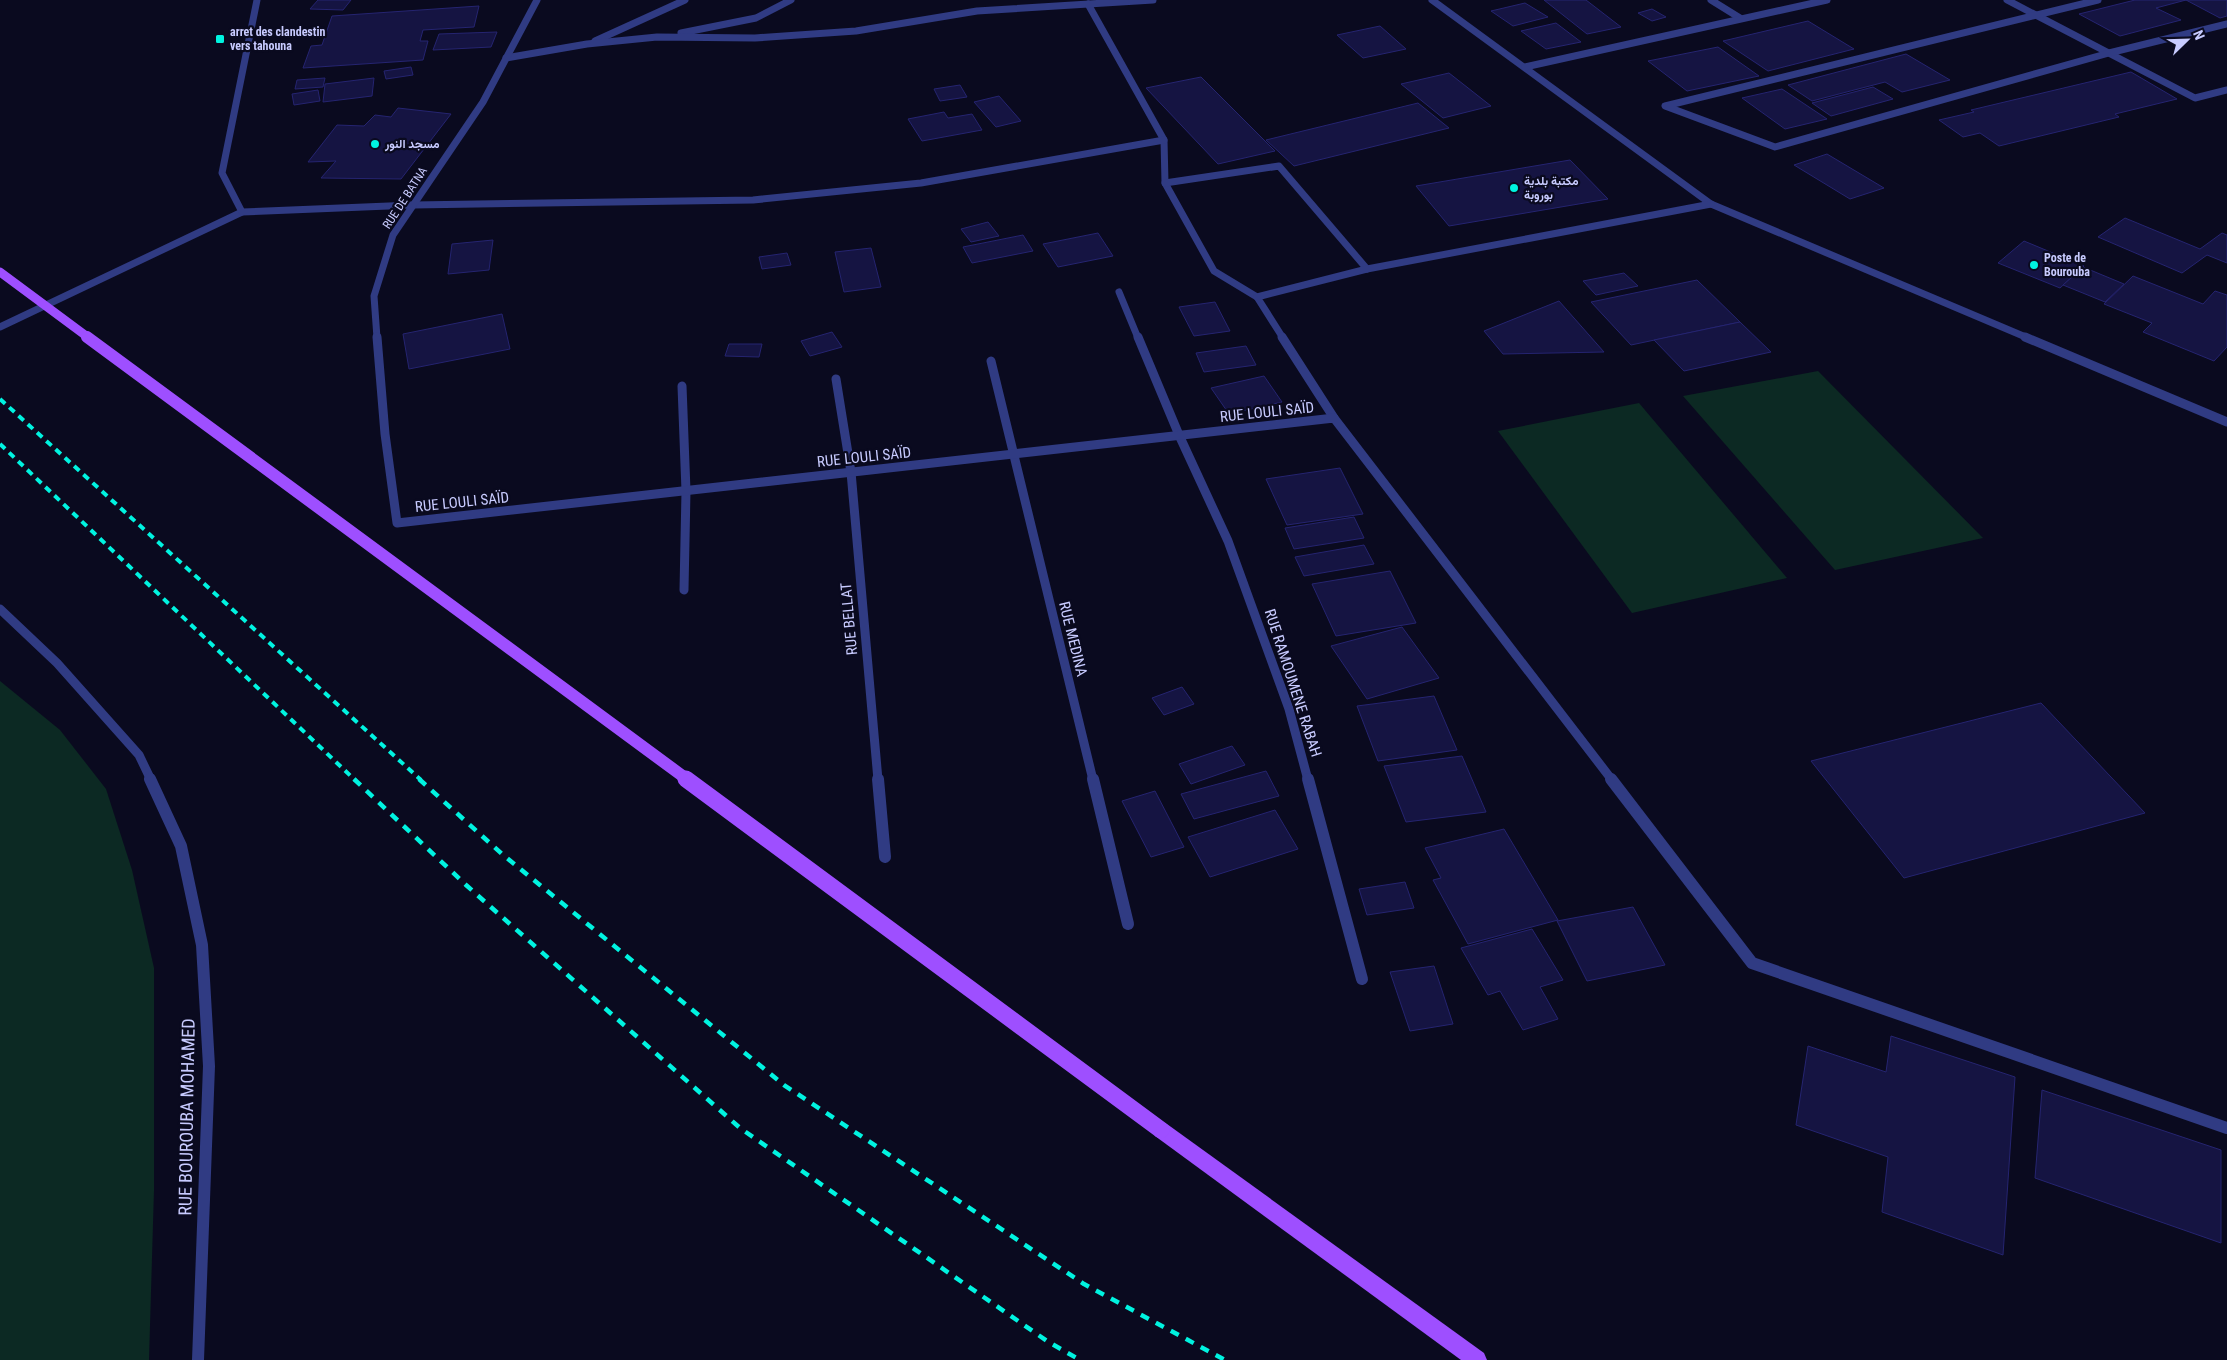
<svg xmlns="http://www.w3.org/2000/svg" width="2227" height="1360" font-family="'Roboto Condensed',Vazirmatn,sans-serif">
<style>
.green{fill:#0c2923}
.building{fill:#151442;stroke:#252470}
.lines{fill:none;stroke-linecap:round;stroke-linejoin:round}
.minor-far2{stroke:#303b83;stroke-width:7}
.minor-far1{stroke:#303b83;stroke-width:9}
.minor{stroke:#303b83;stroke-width:12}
.tertiary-far2{stroke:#303b83;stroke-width:7}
.tertiary-far1{stroke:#303b83;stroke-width:9}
.tertiary{stroke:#303b83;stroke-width:12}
.primary{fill:#9e4fff;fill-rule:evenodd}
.rail-far1{stroke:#00f3e0;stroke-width:4;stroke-dasharray:7 5.5;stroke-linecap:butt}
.rail{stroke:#00f3e0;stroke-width:4.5;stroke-dasharray:9 8;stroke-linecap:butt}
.primary-bridge-far2{stroke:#9e4fff;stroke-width:9}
.primary-bridge-far1{stroke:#9e4fff;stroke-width:12}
.primary-bridge{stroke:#9e4fff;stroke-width:17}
.poi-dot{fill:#00f3e0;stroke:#0a0a1f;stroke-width:2}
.labels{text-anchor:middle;stroke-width:4.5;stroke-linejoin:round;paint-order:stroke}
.far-poi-label{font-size:12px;font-weight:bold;fill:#c8cbff;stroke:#0a0a1f;text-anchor:start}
.far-street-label{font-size:12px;fill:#c8cbff;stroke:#0a0a1f}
.street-label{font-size:15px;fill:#c8cbff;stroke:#0a0a1f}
.near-street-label{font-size:18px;fill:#c8cbff;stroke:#0a0a1f}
</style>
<rect width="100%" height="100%" fill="#0a0a1f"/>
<!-- green -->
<g class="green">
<polygon points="1818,371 1983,538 1835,570 1683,396"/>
<polygon points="1639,403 1787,578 1632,613 1498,431"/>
<polygon points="0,681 60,730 106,789 132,870 154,968 154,1190 149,1360 0,1360"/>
</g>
<!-- building -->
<g class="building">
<polygon points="318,0 351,0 343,10 310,9"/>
<polygon points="1544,0 1586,0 1621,27 1587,34"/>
<polygon points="2135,0 2227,0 2227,16 2220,18 2186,0 2156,8 2181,20 2120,36 2079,14"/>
<polygon points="1525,3 1548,17 1513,26 1491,11"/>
<polygon points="479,6 474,27 423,30 420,41 428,41 423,60 303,68 311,46 322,45 332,16"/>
<polygon points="1652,9 1666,17 1652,21 1638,13"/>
<polygon points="1808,21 1854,49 1768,71 1723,41"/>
<polygon points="1556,23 1581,42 1546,49 1521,31"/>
<polygon points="1380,26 1406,49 1363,58 1337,35"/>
<polygon points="497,32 491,47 433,50 439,34"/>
<polygon points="1718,47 1759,76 1687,91 1648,61"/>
<polygon points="1906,54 1950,80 1902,92 1885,82 1812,101 1788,85"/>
<polygon points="411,67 413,75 386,79 384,71"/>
<polygon points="2131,72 2177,99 2115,114 2119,117 1999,146 1980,133 1963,137 1939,120 1974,112 1971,110"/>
<polygon points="1449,73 1491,106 1443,118 1401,84"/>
<polygon points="1201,77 1275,151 1218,164 1146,88"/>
<polygon points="325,78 323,87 295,89 297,80"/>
<polygon points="374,78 372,96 323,102 325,84"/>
<polygon points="960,85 967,97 940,101 934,89"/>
<polygon points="1873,87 1893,99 1831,116 1812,103"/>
<polygon points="1782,89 1827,119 1785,129 1742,98"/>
<polygon points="318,90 320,101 294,105 292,94"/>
<polygon points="999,96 1021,121 996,127 974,102"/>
<polygon points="1418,103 1449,128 1294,166 1266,140"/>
<polygon points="398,108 451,114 401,179 321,178 336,161 308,162 337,125 364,126 375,115 391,117"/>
<polygon points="944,112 948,118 972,114 982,130 922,141 908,119"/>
<polygon points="1827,154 1884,188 1850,199 1794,165"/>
<polygon points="1570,160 1608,199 1449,226 1416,186"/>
<polygon points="2125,218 2200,249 2222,233 2227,235 2227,263 2207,255 2182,273 2098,237"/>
<polygon points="988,222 999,236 971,242 961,229"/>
<polygon points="1098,233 1113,256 1058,267 1043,244"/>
<polygon points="1023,235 1033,251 972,263 963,247"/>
<polygon points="493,240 489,270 448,274 452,244"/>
<polygon points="2024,241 2084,266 2060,288 1998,263"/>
<polygon points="871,248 881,287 844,292 835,252"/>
<polygon points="787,253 791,265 762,269 759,257"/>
<polygon points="2083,267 2124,284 2105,302 2063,285"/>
<polygon points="1624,273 1638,286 1596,295 1583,281"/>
<polygon points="2133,276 2203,304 2215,291 2227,295 2227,347 2214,361 2143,332 2152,323 2104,304"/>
<polygon points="1697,280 1740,322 1631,345 1591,302"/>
<polygon points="1559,301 1604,352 1503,354 1484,331"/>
<polygon points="1215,302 1230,331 1194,336 1179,307"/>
<polygon points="502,314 510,349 409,369 403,334"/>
<polygon points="1740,322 1771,352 1684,371 1654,340"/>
<polygon points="832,332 842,347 810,356 801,341"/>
<polygon points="729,344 762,344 759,357 725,356"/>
<polygon points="1246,346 1256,365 1204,372 1196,353"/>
<polygon points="1264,376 1282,402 1229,414 1211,388"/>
<polygon points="1340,468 1363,514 1287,525 1266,479"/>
<polygon points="1354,517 1364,538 1294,549 1285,528"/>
<polygon points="1364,545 1374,564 1304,576 1295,557"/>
<polygon points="1390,571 1416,623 1336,636 1312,584"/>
<polygon points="1402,627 1439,678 1367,699 1331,646"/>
<polygon points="1182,687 1194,704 1164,715 1152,698"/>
<polygon points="1434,696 1457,750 1378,761 1357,706"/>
<polygon points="2041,703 2145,813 1904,878 1811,761"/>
<polygon points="1232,746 1245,765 1191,784 1179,764"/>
<polygon points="1462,756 1486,812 1406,822 1384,766"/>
<polygon points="1266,771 1279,796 1194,819 1181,794"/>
<polygon points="1155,791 1184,847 1151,857 1122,801"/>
<polygon points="1275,810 1298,849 1210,877 1188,837"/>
<polygon points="1504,829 1558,920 1468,944 1433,880 1441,878 1425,848"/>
<polygon points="1405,882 1414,908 1367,915 1359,889"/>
<polygon points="1633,907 1665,965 1587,981 1557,921"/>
<polygon points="1532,929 1563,980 1540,987 1558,1019 1523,1030 1500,991 1488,995 1461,948"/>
<polygon points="1434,966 1453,1024 1410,1031 1390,972"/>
<polygon points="1891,1036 2015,1077 2003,1255 1882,1212 1888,1157 1796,1125 1808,1046 1886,1072"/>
<polygon points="2042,1090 2221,1150 2221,1243 2035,1178"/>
</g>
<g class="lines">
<!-- minor-far2 -->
<g class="minor-far2">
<polyline points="1432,0 1711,204 2028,338"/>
<polyline points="1711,0 1740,18"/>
<polyline points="2007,0 2195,98 2227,90"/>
<polyline points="2098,0 1665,106 1775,147 2109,53 2227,24"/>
<polyline points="1088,4 1164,140 1165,183 1214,271 1257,297"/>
<polyline points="681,33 756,18 791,0"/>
<polyline points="595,41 685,0"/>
<polyline points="506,58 587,44 657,37 755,38 856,31 977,11 1153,0"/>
<polyline points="1525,67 1827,0"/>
<polyline points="1165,183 1279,166 1367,269"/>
<polyline points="413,205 753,200 921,183 1164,140"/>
<polyline points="1119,292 1138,338"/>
<polyline points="0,327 242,212"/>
<polyline points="1283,338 1257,297 1367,269 1711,204"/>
</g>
<!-- minor-far1 -->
<g class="minor-far1">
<polyline points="1138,337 1179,435 1228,541 1289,709 1308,780"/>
<polyline points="1282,337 1334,418"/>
<polyline points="2025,337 2227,422"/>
<polyline points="991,361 1093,780"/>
<polyline points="836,379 851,472 878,780"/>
<polyline points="682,386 686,491 684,590"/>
<polyline points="0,609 57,663 139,755 151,780"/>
</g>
<!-- minor -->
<g class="minor">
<polyline points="150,779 181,846 202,945 209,1066 198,1360"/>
<polyline points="878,779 885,857"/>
<polyline points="1093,779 1128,924"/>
<polyline points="1308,779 1362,979"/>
</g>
<!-- tertiary-far2 -->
<g class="tertiary-far2">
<polyline points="257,0 222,173 242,212 413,205"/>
<polyline points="377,338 374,296 393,235 483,102 537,0"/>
</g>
<!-- tertiary-far1 -->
<polyline class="tertiary-far1" points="377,337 385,434 397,523 1334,418 1612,780"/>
<!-- tertiary -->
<polyline class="tertiary" points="1611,779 1752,963 2227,1128"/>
<!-- primary -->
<polygon class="primary" points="1161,1122 1167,1124 1484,1353 1487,1360 1461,1360 1155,1136 1152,1130 1155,1124"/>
<!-- rail-far1 -->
<g class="rail-far1">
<polyline points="0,399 421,780"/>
<polyline points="0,444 355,780"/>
</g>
<!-- rail -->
<g class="rail">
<polyline points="354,779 466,885 740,1128 1047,1341 1080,1360"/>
<polyline points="419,779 502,854 784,1085 1084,1284 1225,1360"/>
</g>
<!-- primary-bridge-far2 -->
<polyline class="primary-bridge-far2" points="0,272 89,338"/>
<!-- primary-bridge-far1 -->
<polyline class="primary-bridge-far1" points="87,337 688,780"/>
<!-- primary-bridge -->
<polyline class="primary-bridge" points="686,779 1161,1130"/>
</g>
<!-- markers -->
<g class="poi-dot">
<rect x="215" y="34" width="10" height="10" rx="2.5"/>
<circle cx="375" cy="144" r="5"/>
<circle cx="1514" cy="188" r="5"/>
<circle cx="2034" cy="265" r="5"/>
</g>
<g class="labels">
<!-- far-poi labels -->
<g class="far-poi-label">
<text x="230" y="36">arret des clandestin<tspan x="230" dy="14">vers tahouna</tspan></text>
<text x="385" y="148">مسجد النور</text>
<text x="1524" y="185">مكتبة بلدية<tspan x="1524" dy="14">بوروبة</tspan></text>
<text x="2044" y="262">Poste de<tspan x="2044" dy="14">Bourouba</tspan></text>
</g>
<!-- far-street labels -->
<g class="far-street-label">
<text transform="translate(405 198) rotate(-57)" y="4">RUE DE BATNA</text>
</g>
<!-- street labels -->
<g class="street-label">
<text transform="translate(1267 412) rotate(-6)" y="5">RUE LOULI SAÏD</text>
<text transform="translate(864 457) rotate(-6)" y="5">RUE LOULI SAÏD</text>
<text transform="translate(462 502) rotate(-6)" y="5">RUE LOULI SAÏD</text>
<text transform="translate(849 619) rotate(-95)" y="5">RUE BELLAT</text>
<text transform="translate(1073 639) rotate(76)" y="5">RUE MEDINA</text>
<text transform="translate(1293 683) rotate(72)" y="5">RUE RAMOUMENE RABAH</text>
</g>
<!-- near-street labels -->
<g class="near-street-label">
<text transform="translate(187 1117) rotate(-89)" y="6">RUE BOUROUBA MOHAMED</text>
</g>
</g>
<!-- north arrow -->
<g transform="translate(2187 40) rotate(67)" stroke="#0a0a1f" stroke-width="4" paint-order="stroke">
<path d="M0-4L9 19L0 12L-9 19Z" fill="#c8cbff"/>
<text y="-8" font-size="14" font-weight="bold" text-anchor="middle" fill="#c8cbff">N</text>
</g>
</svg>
